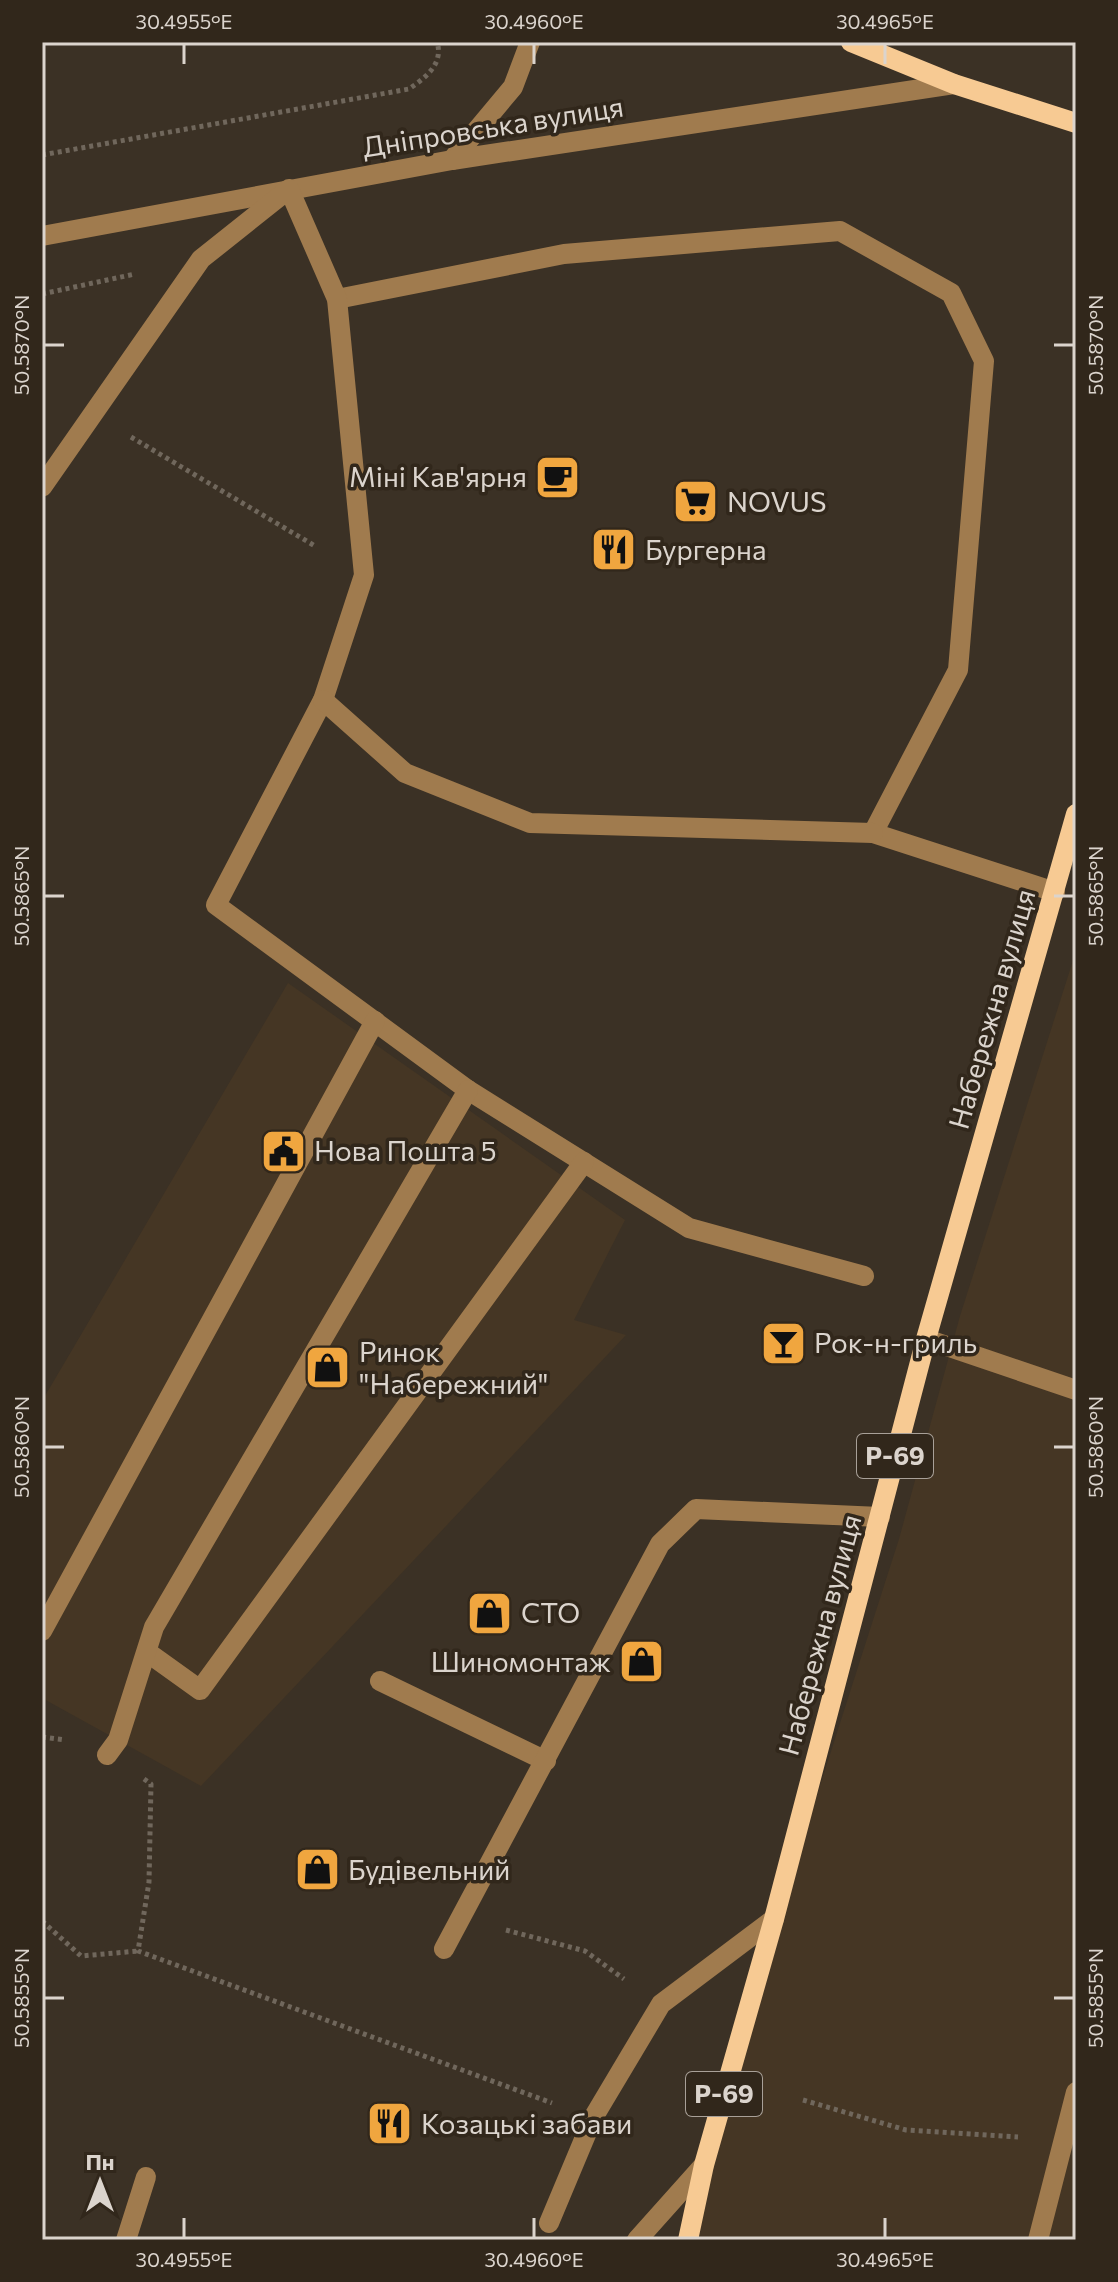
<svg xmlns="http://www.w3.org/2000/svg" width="1118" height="2282" font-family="Commissioner,sans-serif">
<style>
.built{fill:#453624}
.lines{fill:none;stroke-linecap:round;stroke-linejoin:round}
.path{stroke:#70675c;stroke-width:5;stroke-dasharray:4 4;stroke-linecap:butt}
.minor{stroke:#a07b4e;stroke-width:20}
.major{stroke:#f7ca93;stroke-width:20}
.ticks{fill:none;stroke:#dbd4cd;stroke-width:3}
.labels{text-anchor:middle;stroke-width:7;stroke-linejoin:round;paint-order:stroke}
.shield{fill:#31271b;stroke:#a8a098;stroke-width:2}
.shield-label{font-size:26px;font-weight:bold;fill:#dbd4cd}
.street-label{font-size:28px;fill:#dbd4cd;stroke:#31271b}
.poi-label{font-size:28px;fill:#dbd4cd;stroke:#31271b;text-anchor:start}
.neatline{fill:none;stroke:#dbd4cd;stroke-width:3}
.ticks-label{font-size:20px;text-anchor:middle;fill:#dbd4cd}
</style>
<rect width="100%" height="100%" fill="#3b3125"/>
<!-- built -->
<g class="built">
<polygon points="1076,951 1076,2240 688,2240 744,2023 899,1539 960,1316"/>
<polygon points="288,983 625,1220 574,1320 626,1335 201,1786 42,1698 42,1401"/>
</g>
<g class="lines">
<!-- path -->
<g class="path">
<path d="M42,155L409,89C425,78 444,64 437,42"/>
<polyline points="42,294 135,274"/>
<polyline points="131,437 315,546"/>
<polyline points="42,1737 65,1740"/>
<polyline points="144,1779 151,1784 149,1882 138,1951 552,2103"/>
<polyline points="42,1921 81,1956 138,1951"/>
<polyline points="506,1930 585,1951 624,1979"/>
<polyline points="803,2100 906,2130 1018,2137"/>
</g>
<!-- minor -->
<g class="minor">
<polyline points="452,160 513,87 530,42"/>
<polyline points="42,236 452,160 954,84"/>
<polyline points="337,299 564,254 840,231 951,293 984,361 958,670 873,833 1055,892"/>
<polyline points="42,487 201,259 289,189 337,299 364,575 323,700 216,905 468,1090 689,1228 864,1276"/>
<polyline points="323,700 405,773 530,823 873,833"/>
<polyline points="926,1339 1076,1390"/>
<polyline points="42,1631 375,1021"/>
<polyline points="147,1652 200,1690 584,1162"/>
<polyline points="380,1681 546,1761"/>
<polyline points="107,1755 118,1740 154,1627 468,1090"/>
<polyline points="444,1949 660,1544 696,1509 880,1517"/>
<polyline points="549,2223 593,2118 661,2004 774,1919"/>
<polyline points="126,2240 146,2177"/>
<polyline points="637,2240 704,2165"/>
<polyline points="1038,2240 1076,2092"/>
</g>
<!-- major -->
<g class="major">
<polyline points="851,42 954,84 1076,123"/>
<polyline points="688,2240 704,2165 774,1919 926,1339 1076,814"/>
</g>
</g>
<!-- ticks -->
<path class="ticks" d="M184,44V64M534,44V64M885,44V64M44,345H64M1054,345H1074M44,896H64M1054,896H1074M44,1447H64M1054,1447H1074M44,1998H64M1054,1998H1074M184,2218V2238M534,2218V2238M885,2218V2238"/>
<!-- icons -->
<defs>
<symbol id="cafe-square" viewBox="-11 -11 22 22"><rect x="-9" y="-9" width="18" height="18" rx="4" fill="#f0a63f" stroke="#31271b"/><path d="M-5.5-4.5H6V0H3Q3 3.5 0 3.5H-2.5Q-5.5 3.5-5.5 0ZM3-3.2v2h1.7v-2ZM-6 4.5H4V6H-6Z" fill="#111"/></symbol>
<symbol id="supermarket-square" viewBox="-11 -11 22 22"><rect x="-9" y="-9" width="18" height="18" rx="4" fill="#f0a63f" stroke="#31271b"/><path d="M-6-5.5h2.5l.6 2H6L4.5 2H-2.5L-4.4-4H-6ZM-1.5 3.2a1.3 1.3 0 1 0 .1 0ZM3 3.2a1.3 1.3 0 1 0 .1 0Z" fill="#111"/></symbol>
<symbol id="restaurant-square" viewBox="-11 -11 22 22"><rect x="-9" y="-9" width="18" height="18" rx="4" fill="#f0a63f" stroke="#31271b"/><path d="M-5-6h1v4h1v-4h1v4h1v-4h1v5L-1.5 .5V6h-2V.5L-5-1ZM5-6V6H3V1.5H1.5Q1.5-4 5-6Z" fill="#111"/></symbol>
<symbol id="civic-square" viewBox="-11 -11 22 22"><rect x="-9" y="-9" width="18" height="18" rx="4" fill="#f0a63f" stroke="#31271b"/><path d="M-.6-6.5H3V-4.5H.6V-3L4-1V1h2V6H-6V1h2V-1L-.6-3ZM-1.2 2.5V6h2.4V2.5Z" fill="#111"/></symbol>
<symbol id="bar-square" viewBox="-11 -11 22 22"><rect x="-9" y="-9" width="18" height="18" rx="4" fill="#f0a63f" stroke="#31271b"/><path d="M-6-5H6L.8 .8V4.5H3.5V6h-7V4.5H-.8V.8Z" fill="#111"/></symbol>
<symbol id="shop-square" viewBox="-11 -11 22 22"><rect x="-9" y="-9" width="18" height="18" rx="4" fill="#f0a63f" stroke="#31271b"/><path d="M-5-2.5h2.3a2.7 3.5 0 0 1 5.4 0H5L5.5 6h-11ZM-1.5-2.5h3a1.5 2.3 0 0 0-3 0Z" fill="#111"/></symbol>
</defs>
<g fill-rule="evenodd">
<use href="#cafe-square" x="532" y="452" width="51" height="51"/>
<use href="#supermarket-square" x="670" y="476" width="51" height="51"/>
<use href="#restaurant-square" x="588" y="524" width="51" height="51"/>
<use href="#civic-square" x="258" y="1126" width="51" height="51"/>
<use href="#bar-square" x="758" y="1318" width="51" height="51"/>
<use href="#shop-square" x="302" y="1342" width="51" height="51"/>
<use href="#shop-square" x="464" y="1588" width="51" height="51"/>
<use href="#shop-square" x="616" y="1636" width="51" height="51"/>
<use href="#shop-square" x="292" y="1844" width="51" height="51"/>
<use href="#restaurant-square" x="364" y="2098" width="51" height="51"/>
</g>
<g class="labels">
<!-- shield labels -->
<g class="shield">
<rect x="857" y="1434" width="76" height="44" rx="6"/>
<rect x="686" y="2072" width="76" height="44" rx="6"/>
</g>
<g class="shield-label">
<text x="895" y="1465">Р-69</text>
<text x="724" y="2103">Р-69</text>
</g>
<!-- street labels -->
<g class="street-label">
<text transform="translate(493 127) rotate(-9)" y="10">Дніпровська вулиця</text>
<text transform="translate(992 1009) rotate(-74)" y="10">Набережна вулиця</text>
<text transform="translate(820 1635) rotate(-75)" y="10">Набережна вулиця</text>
</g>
<!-- poi labels -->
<g class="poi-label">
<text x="527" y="487" text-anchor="end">Міні Кав'ярня</text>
<text x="727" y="512">NOVUS</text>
<text x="645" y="560">Бургерна</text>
<text x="314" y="1161">Нова Пошта 5</text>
<text x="814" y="1353">Рок-н-гриль</text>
<text x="359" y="1362">Ринок<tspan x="359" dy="32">"Набережний"</tspan></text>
<text x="521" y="1623">СТО</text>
<text x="611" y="1672" text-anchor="end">Шиномонтаж</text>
<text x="348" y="1880">Будівельний</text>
<text x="421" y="2134">Козацькі забави</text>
</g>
</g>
<!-- border -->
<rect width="1118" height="2282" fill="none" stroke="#31271b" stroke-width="88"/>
<!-- north arrow -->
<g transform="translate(100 2182)" stroke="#31271b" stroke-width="6" paint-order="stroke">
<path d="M0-6L14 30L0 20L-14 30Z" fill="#dbd4cd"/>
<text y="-12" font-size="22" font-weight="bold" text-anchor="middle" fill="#dbd4cd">Пн</text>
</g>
<rect x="44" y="44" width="1030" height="2194" class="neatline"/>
<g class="ticks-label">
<text x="184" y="29">30.4955°E</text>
<text x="534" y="29">30.4960°E</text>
<text x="885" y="29">30.4965°E</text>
<text transform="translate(22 345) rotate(-90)" y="7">50.5870°N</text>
<text transform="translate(1096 345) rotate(-90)" y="7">50.5870°N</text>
<text transform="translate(22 896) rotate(-90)" y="7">50.5865°N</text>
<text transform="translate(1096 896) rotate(-90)" y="7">50.5865°N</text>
<text transform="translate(22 1447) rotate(-90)" y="7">50.5860°N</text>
<text transform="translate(1096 1447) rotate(-90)" y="7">50.5860°N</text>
<text transform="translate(22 1998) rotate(-90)" y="7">50.5855°N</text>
<text transform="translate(1096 1998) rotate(-90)" y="7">50.5855°N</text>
<text x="184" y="2267">30.4955°E</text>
<text x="534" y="2267">30.4960°E</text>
<text x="885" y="2267">30.4965°E</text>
</g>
</svg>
